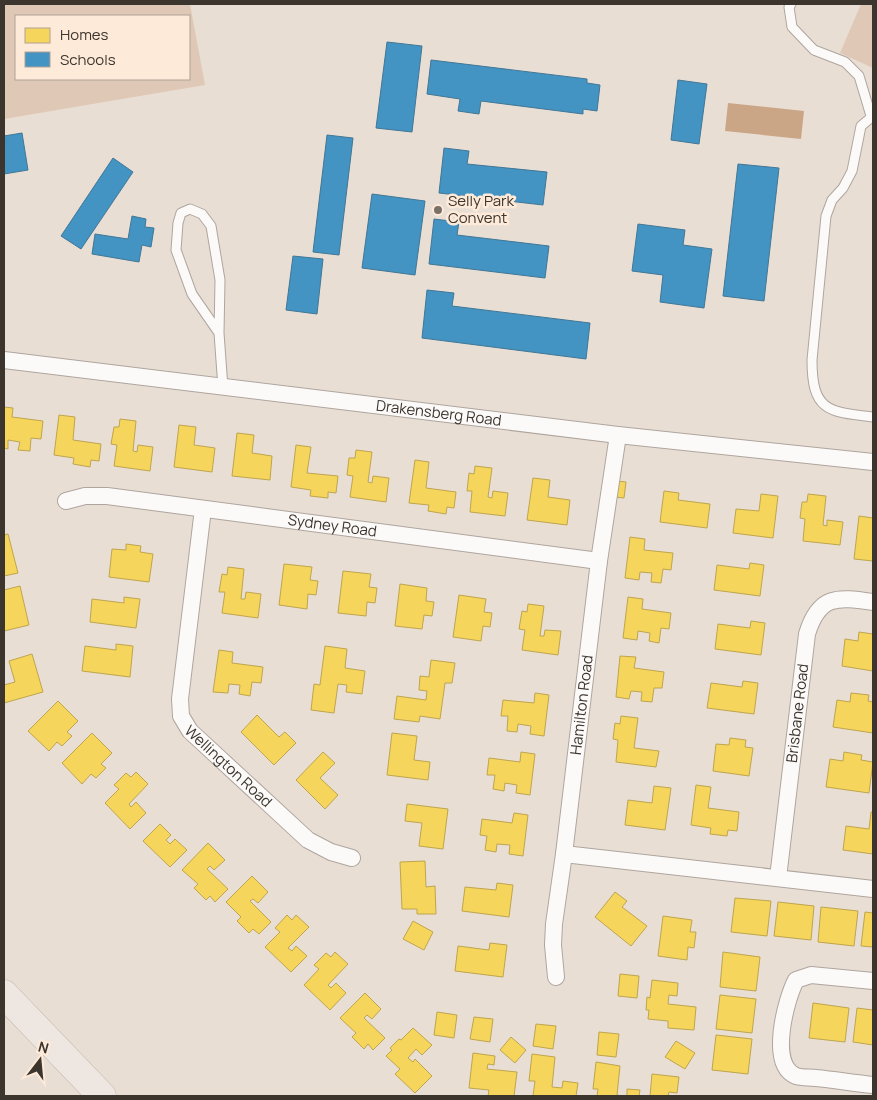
<svg xmlns="http://www.w3.org/2000/svg" width="877" height="1100" font-family="Manrope,sans-serif">
<style>
.green{fill:#dfc9b6;fill-rule:evenodd}
.water{fill:#caa686}
.homes{fill:#f6d55c;stroke:#bea54e}
.schools{fill:#4393c3;stroke:#417796}
.lines{fill:none;stroke-linecap:round;stroke-linejoin:round}
.lane-casing{stroke:#aea59e;stroke-width:11}
.street-casing{stroke:#aea59e;stroke-width:18}
.highway-casing{stroke:#c1b5ab;stroke-width:29}
.lane{stroke:#fcfaf9;stroke-width:9}
.street{stroke:#fcfaf9;stroke-width:16}
.highway{stroke:#eee7e1;stroke-width:28}
.poi-dot{fill:#797068;stroke:#feead9;stroke-width:2}
.labels{text-anchor:middle;stroke-width:5;stroke-linejoin:round;paint-order:stroke}
.poi-label{font-size:15px;fill:#3c352e;stroke:#feead9;text-anchor:start}
.street-label{font-size:15px;fill:#3c352e;stroke:#feead9}
</style>
<rect width="100%" height="100%" fill="#e9ded4"/>
<!-- green -->
<g class="green">
<path d="M4,4H190L205,85L4,119ZM16,16H189V79H16Z"/>
<polygon points="861,4 873,4 873,68 840,53"/>
</g>
<!-- water -->
<polygon class="water" points="728,103 804,111 801,139 725,131"/>
<!-- homes -->
<g class="homes">
<polygon points="4,407 13,408 12,417 43,421 41,439 31,438 30,451 18,450 20,442 8,440 8,449 4,448"/>
<polygon points="59,415 75,417 73,440 101,444 99,461 91,460 90,467 73,464 74,458 54,455"/>
<polygon points="120,419 136,421 133,451 137,452 138,445 153,447 150,471 114,466 117,445 111,444 114,427 119,427"/>
<polygon points="179,425 196,427 194,445 215,448 212,472 174,467"/>
<polygon points="237,433 254,435 252,453 272,456 270,480 232,476"/>
<polygon points="296,445 311,447 307,473 338,476 336,493 328,492 328,498 310,496 311,490 291,487"/>
<polygon points="356,450 372,452 368,482 372,483 373,476 389,478 386,502 350,497 353,476 347,475 349,458 355,458"/>
<polygon points="415,460 429,462 426,488 456,492 454,508 447,507 446,514 428,511 429,505 409,503"/>
<polygon points="475,466 492,468 488,497 492,498 493,491 508,493 505,516 470,512 472,491 467,491 469,473 474,474"/>
<polygon points="533,478 550,480 548,497 570,500 567,525 527,520"/>
<polygon points="617,481 626,482 624,498 615,497"/>
<polygon points="664,491 679,493 678,500 710,504 707,528 660,522"/>
<polygon points="761,494 778,496 773,538 733,533 736,509 759,511"/>
<polygon points="808,494 826,496 823,525 827,526 827,520 843,522 840,545 803,541 805,519 800,518 802,502 807,502"/>
<polygon points="859,516 873,518 873,561 854,559"/>
<polygon points="8,534 18,573 4,576 4,535"/>
<polygon points="630,537 645,539 644,550 673,553 671,570 663,569 661,583 651,582 652,573 640,572 639,580 625,578"/>
<polygon points="126,544 141,546 140,552 153,554 149,582 109,577 112,549 126,550"/>
<polygon points="750,563 764,565 760,596 714,590 717,565 749,569"/>
<polygon points="284,564 312,567 310,580 318,581 316,595 308,594 307,609 279,605"/>
<polygon points="228,567 244,569 241,599 245,599 246,592 261,594 258,618 222,613 225,592 219,592 222,574 227,575"/>
<polygon points="343,571 371,574 369,587 377,588 375,603 367,602 366,616 338,613"/>
<polygon points="400,584 427,588 426,601 434,602 432,616 424,615 422,629 395,626"/>
<polygon points="20,586 29,625 4,631 4,590"/>
<polygon points="459,595 486,599 484,612 492,613 490,627 483,626 481,641 453,637"/>
<polygon points="124,597 140,599 136,628 90,622 92,599 124,603"/>
<polygon points="628,597 643,599 642,609 671,613 669,629 661,628 659,643 649,641 650,633 638,631 637,640 623,638"/>
<polygon points="528,604 544,606 540,636 544,636 545,630 561,631 558,655 522,650 525,630 519,629 522,611 527,612"/>
<polygon points="751,621 765,623 761,655 715,649 718,624 750,628"/>
<polygon points="859,632 873,634 873,671 842,666 845,639 858,641"/>
<polygon points="116,644 133,646 130,677 82,671 85,646 116,650"/>
<polygon points="325,646 347,649 345,668 365,671 362,694 346,692 347,685 338,684 334,713 311,710 314,684 320,685"/>
<polygon points="219,650 233,652 232,663 263,667 261,683 252,682 250,696 239,694 240,685 229,684 228,693 213,692"/>
<polygon points="32,654 43,692 4,703 4,685 15,682 9,661"/>
<polygon points="620,656 636,657 634,668 664,672 662,688 654,688 652,702 641,701 642,692 631,691 629,699 616,697"/>
<polygon points="431,660 455,663 452,683 445,683 440,719 420,716 419,722 394,719 397,696 426,700 427,691 419,690 420,676 429,677"/>
<polygon points="743,681 758,683 754,714 707,708 711,683 742,687"/>
<polygon points="535,693 549,695 544,736 530,734 531,726 518,724 517,732 507,731 508,716 501,716 503,700 534,703"/>
<polygon points="851,693 869,695 868,701 873,702 873,733 833,727 837,700 850,702"/>
<polygon points="58,701 78,721 67,732 72,736 62,746 57,742 49,751 28,731"/>
<polygon points="257,715 279,737 285,732 296,743 274,765 241,732"/>
<polygon points="621,716 638,718 634,748 659,751 656,767 616,762 618,740 613,739 615,723 620,724"/>
<polygon points="92,733 112,753 101,764 106,768 96,778 91,774 82,784 62,763"/>
<polygon points="392,733 417,736 414,760 430,762 428,780 387,775"/>
<polygon points="730,738 746,740 745,747 753,748 749,776 713,771 716,744 729,745"/>
<polygon points="323,752 335,763 320,778 338,795 325,809 296,780"/>
<polygon points="521,752 535,754 530,795 516,793 517,785 505,783 504,791 493,789 495,775 487,775 489,758 520,762"/>
<polygon points="844,752 862,755 861,760 873,762 869,793 826,787 830,759 843,761"/>
<polygon points="136,772 148,784 129,804 131,807 136,802 146,813 130,829 105,803 119,789 114,785 126,773 131,777"/>
<polygon points="696,785 711,787 708,808 739,812 737,831 728,830 727,836 710,834 711,828 691,825"/>
<polygon points="654,786 671,788 665,830 625,825 628,800 652,803"/>
<polygon points="407,804 448,809 443,849 419,846 422,823 405,821"/>
<polygon points="871,812 873,812 873,854 843,850 846,826 869,829"/>
<polygon points="514,813 528,815 523,856 509,854 510,845 497,844 496,852 485,850 487,836 480,835 482,819 512,823"/>
<polygon points="160,824 171,835 166,840 170,844 175,839 187,850 170,867 143,841"/>
<polygon points="208,843 225,860 214,870 210,866 207,869 228,889 215,902 210,896 206,900 194,888 198,884 182,870"/>
<polygon points="425,861 426,887 435,886 436,914 417,914 417,909 402,909 400,862"/>
<polygon points="252,876 268,892 258,903 253,899 250,901 271,922 259,934 253,929 249,933 237,921 241,917 226,902"/>
<polygon points="497,883 513,885 509,917 462,911 465,887 496,890"/>
<polygon points="615,892 627,901 622,907 647,926 631,946 595,917"/>
<polygon points="735,898 771,901 767,936 731,932"/>
<polygon points="778,902 814,906 811,940 774,936"/>
<polygon points="821,907 858,911 854,946 818,942"/>
<polygon points="865,912 873,913 873,947 861,946"/>
<polygon points="287,915 292,920 296,915 309,927 288,948 292,951 296,946 307,956 291,972 265,947 280,932 275,928"/>
<polygon points="663,916 692,920 690,932 696,932 694,948 688,947 687,960 658,956"/>
<polygon points="413,921 433,932 424,950 403,939"/>
<polygon points="490,943 507,945 503,977 455,971 458,946 489,950"/>
<polygon points="335,952 348,964 328,985 331,988 336,983 346,993 330,1010 304,985 319,969 314,965 326,953 331,957"/>
<polygon points="723,952 760,957 756,991 720,987"/>
<polygon points="620,974 639,976 637,998 618,996"/>
<polygon points="652,980 678,983 677,996 669,995 668,1004 696,1007 694,1030 668,1028 668,1021 648,1019 649,1010 646,1010 647,997 650,998"/>
<polygon points="365,993 381,1009 372,1019 367,1015 364,1018 385,1038 373,1050 368,1044 364,1049 352,1037 356,1033 340,1018"/>
<polygon points="720,995 756,999 752,1033 716,1029"/>
<polygon points="813,1003 849,1008 845,1042 809,1038"/>
<polygon points="857,1008 873,1010 873,1045 853,1042"/>
<polygon points="437,1012 457,1015 454,1038 434,1035"/>
<polygon points="474,1017 493,1019 490,1042 470,1039"/>
<polygon points="536,1024 556,1026 553,1049 533,1046"/>
<polygon points="413,1028 432,1045 422,1055 416,1049 408,1058 413,1062 415,1059 432,1076 415,1093 395,1074 400,1069 386,1056 392,1050 390,1048 399,1039 401,1040"/>
<polygon points="599,1032 619,1034 616,1057 597,1055"/>
<polygon points="716,1035 752,1039 748,1074 712,1070"/>
<polygon points="511,1037 526,1050 515,1063 500,1050"/>
<polygon points="676,1041 695,1053 685,1069 665,1057"/>
<polygon points="473,1053 495,1056 494,1065 488,1064 487,1069 517,1072 514,1096 488,1096 489,1090 469,1088"/>
<polygon points="532,1054 555,1057 552,1087 562,1088 563,1081 578,1083 576,1096 533,1096 535,1081 529,1081"/>
<polygon points="596,1062 620,1066 617,1095 623,1096 597,1096 598,1089 593,1089"/>
<polygon points="652,1074 679,1077 677,1093 669,1092 668,1096 650,1096"/>
<polygon points="627,1089 640,1090 639,1096 627,1096"/>
</g>
<!-- schools -->
<g class="schools">
<polygon points="387,42 422,46 412,132 376,128"/>
<polygon points="431,60 587,79 587,83 600,85 597,111 583,109 583,114 481,101 479,114 458,111 460,99 427,94"/>
<polygon points="678,80 707,84 699,144 671,140"/>
<polygon points="22,133 28,170 4,174 4,136"/>
<polygon points="327,135 353,138 339,255 313,252"/>
<polygon points="444,148 469,151 467,164 547,172 543,205 439,193"/>
<polygon points="113,158 133,172 81,249 61,236"/>
<polygon points="738,164 779,168 764,301 723,296"/>
<polygon points="372,194 425,201 415,275 362,268"/>
<polygon points="132,216 146,219 145,227 154,228 151,247 142,245 139,262 92,254 95,234 128,239"/>
<polygon points="434,219 459,222 457,235 549,246 545,278 429,264"/>
<polygon points="638,224 685,230 683,245 712,249 704,308 660,302 663,275 632,271"/>
<polygon points="293,256 323,259 317,314 286,310"/>
<polygon points="427,290 454,293 452,306 590,323 586,359 422,338"/>
</g>
<g class="lines">
<defs>
<g id="lane">
<polyline points="791,4 789,7 792,27 814,50 845,62 859,76 871,116"/>
<path d="M873,116L861,126L852,171L843,188L832,200L826,216L812,360C812,411 828,412 873,417"/>
<polyline points="219,333 220,280 211,226 202,214 190,209 181,213 178,223 176,250 192,294 219,333 223,388"/>
</g>
<g id="street">
<path id="s1" d="M4,360L618,435L873,462"/>
<path id="s2" d="M66,501L85,496H107L599,561"/>
<path id="s3" d="M203,509L180,699L181,716L190,731L308,840L331,852L352,858"/>
<polyline points="564,854 873,889"/>
<path id="s4" d="M778,878L807,634C819,594 838,597 873,602"/>
<path id="s5" d="M556,977L553,945L554,924L564,854L599,561L618,435"/>
<path d="M873,981L811,975L796,980C786,999 768,1065 796,1076C802,1078 810,1077 816,1078C835,1080 854,1083 873,1085"/>
</g>
<polyline id="highway" points="4,994 102,1096"/>
</defs>
<!-- lane casing -->
<use href="#lane" class="lane-casing"/>
<!-- street casing -->
<use href="#street" class="street-casing"/>
<!-- highway casing -->
<use href="#highway" class="highway-casing"/>
<!-- lane -->
<use href="#lane" class="lane"/>
<!-- street -->
<use href="#street" class="street"/>
<!-- highway -->
<use href="#highway" class="highway"/>
</g>
<!-- markers -->
<circle class="poi-dot" cx="438" cy="210" r="5"/>
<g class="labels">
<!-- poi labels -->
<g class="poi-label">
<text x="448" y="206">Selly Park<tspan x="448" dy="17">Convent</tspan></text>
</g>
<!-- street labels -->
<g class="street-label">
<text dy="5" stroke="none"><textPath href="#s1" startOffset="438">Drakensberg Road</textPath></text>
<text dy="5" stroke="none"><textPath href="#s2" startOffset="269">Sydney Road</textPath></text>
<text dy="5" stroke="none"><textPath href="#s5" startOffset="274">Hamilton Road</textPath></text>
<text dy="5" stroke="none"><textPath href="#s4" startOffset="166">Brisbane Road</textPath></text>
<text dy="5" stroke="none"><textPath href="#s3" startOffset="278">Wellington Road</textPath></text>
</g>
</g>
<!-- border -->
<rect width="877" height="1100" fill="none" stroke="#3c352e" stroke-width="10"/>
<!-- legend -->
<rect x="15" y="15" width="175" height="65" fill="#feead9" stroke="#b0a295"/>
<rect x="25" y="28" width="25" height="15" fill="#f6d55c" stroke="#b0a295"/>
<text x="60" y="40" font-size="15" fill="#3c352e">Homes</text>
<rect x="25" y="52" width="25" height="15" fill="#4393c3" stroke="#b0a295"/>
<text x="60" y="65" font-size="15" fill="#3c352e">Schools</text>
<!-- north arrow -->
<g transform="translate(40 1060) rotate(16)" stroke="#feead9" stroke-width="4" paint-order="stroke">
<path d="M0-4L9 19L0 12L-9 19Z" fill="#3c352e"/>
<text y="-8" font-size="14" font-weight="bold" text-anchor="middle" fill="#3c352e">N</text>
</g>
</svg>
